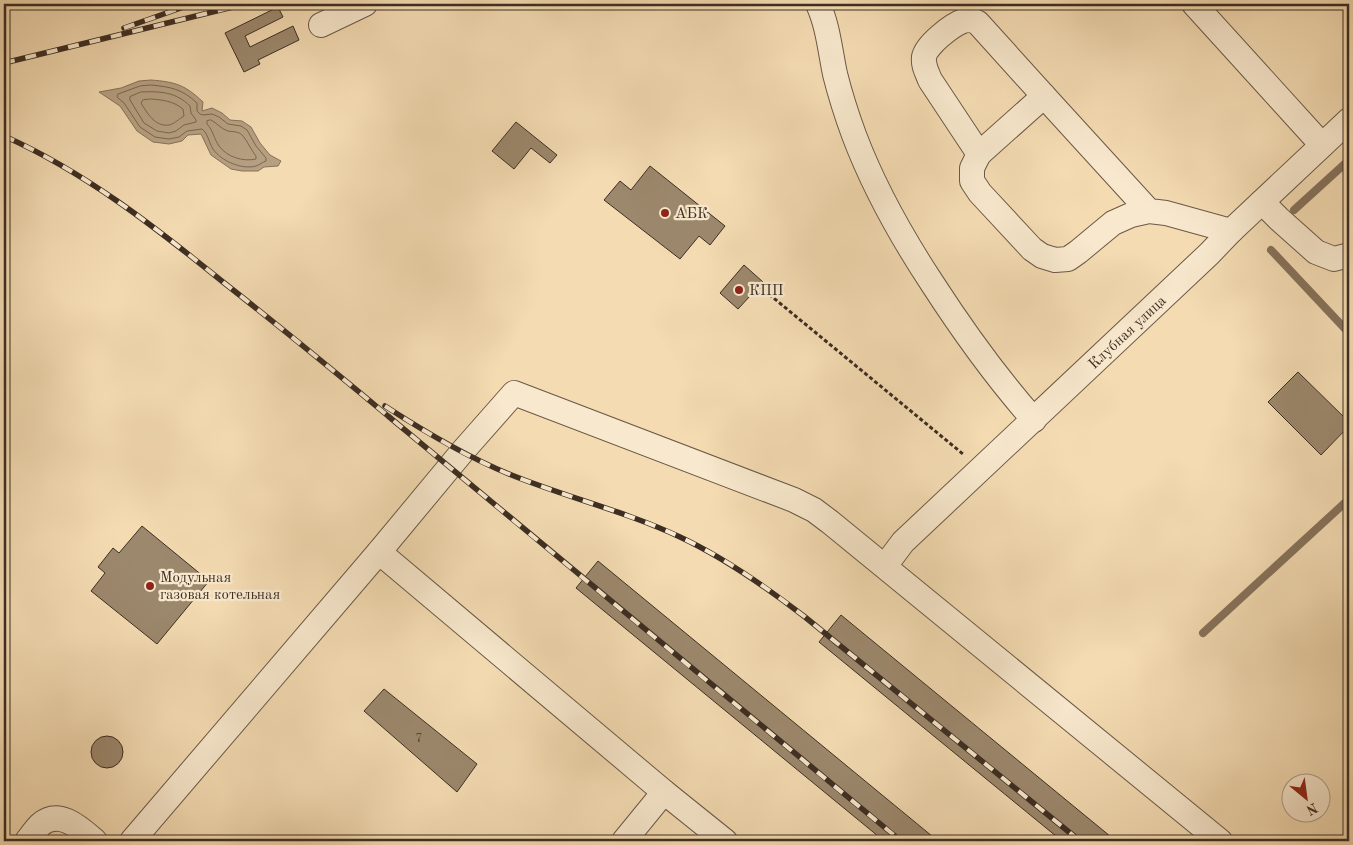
<svg xmlns="http://www.w3.org/2000/svg" width="1353" height="845" font-family="'Old Standard TT',serif">
<style>
.water{fill:#b6a081;stroke:#86725b}
.lines{fill:none;stroke-linecap:round;stroke-linejoin:round}
.shore{stroke:#7a6752;stroke-width:1}
.stream{stroke:#86725b;stroke-width:8}
.building{fill:#9c886d;stroke:#3d2e23}
.minor-casing{stroke:#6b5947;stroke-width:26}
.path{stroke:#3d2e23;stroke-width:3;stroke-dasharray:4 2.5;stroke-linecap:butt}
.minor{stroke:#f8e8cd;stroke-width:24}
.rail-casing{stroke:#3d2e23;stroke-width:5.5}
.rail{stroke:#f8e8cd;stroke-width:4;stroke-dasharray:11;stroke-linecap:butt}
.poi-dot{fill:#8f2418;stroke:#f8e8cd;stroke-width:2}
.labels{text-anchor:middle;stroke-width:4.5;stroke-linejoin:round;paint-order:stroke}
.number-label{font-size:12px;fill:#554436}
.poi-label{font-size:15px;fill:#3d2e23;stroke:#f8e8cd;text-anchor:start}
.street-label{font-size:15px;fill:#3d2e23;stroke:#f8e8cd}
</style>
<rect width="100%" height="100%" fill="#f4dbb2"/>
<filter id="stains"><feTurbulence type="fractalNoise" baseFrequency=".004" numOctaves="4"/><feColorMatrix values="0 0 0 0 .2 0 0 0 0 .09 0 0 0 0 .02 0 0 0 .5 -.17"/></filter>
<radialGradient id="worn" r=".72"><stop offset=".6" stop-color="#630" stop-opacity="0"/><stop offset="1" stop-color="#630" stop-opacity=".3"/></radialGradient>
<!-- water -->
<path class="water" d="M151,80C176,82 185,85 203,102L202,111L212,108L222,113L230,120L242,121L251,127L260,143L270,155L281,161L278,166L264,167L258,171H242L231,169L211,155L201,134L188,135L182,141L169,144L153,142L137,131L120,106L99,92L121,88L139,81Z"/>
<g class="lines">
<!-- shore -->
<g class="shore">
<path d="M151,85C171,87 182,89 197,103V111L200,114L203,115L212,114L219,117L228,124L241,126L247,130L256,146L266,158V161C263,162 259,165 256,166C242,170 221,161 213,149C209,143 208,133 202,129L187,131L179,137L169,139L155,137L140,127L124,103L118,98L117,96L118,94L140,86Z"/>
<path d="M141,92C160,91 176,92 190,106L191,113L196,120V122L184,125L176,131L169,133L157,131L144,123L130,100V97Z"/>
<path d="M151,99C163,100 173,101 183,109L184,116C179,119 174,124 169,125C155,127 147,113 141,103L143,100Z"/>
<path d="M211,120C217,123 221,129 228,131C233,132 239,131 243,136C248,142 251,150 256,156V159C243,162 227,157 219,146C214,139 213,130 207,124V121Z"/>
</g>
<!-- stream -->
<g class="stream">
<polyline points="1294,210 1349,160"/>
<polyline points="1271,250 1349,333"/>
<polyline points="1203,633 1349,499"/>
</g>
</g>
<!-- building -->
<g class="building">
<polygon points="278,7 283,17 245,36 250,47 293,26 299,40 258,60 260,64 244,72 225,33"/>
<polygon points="516,122 557,155 550,163 531,148 514,169 492,151"/>
<polygon points="650,166 725,226 710,245 699,236 680,259 604,200 620,181 631,190"/>
<polygon points="744,265 763,282 738,309 720,293"/>
<polygon points="1298,372 1349,422 1349,426 1321,455 1268,402"/>
<polygon points="142,526 209,581 157,644 91,591 105,573 98,567 113,548 119,553"/>
<polygon points="598,561 938,841 884,841 576,588"/>
<polygon points="841,615 1116,841 1062,841 819,642"/>
<polygon points="384,689 477,764 457,792 364,711"/>
<circle cx="107" cy="752" r="16"/>
<polygon points="340,836 346,837 354,841 329,841 334,838"/>
</g>
<g class="lines">
<defs>
<g id="minor">
<path d="M818,4C828,26 830,50 835,74C840,94 847,116 854,135C874,188 901,236 932,283C963,331 996,377 1034,420"/>
<polyline points="1194,4 1322,145"/>
<polyline points="321,25 365,4"/>
<path d="M979,154L930,80C927,72 923,66 924,57C926,45 952,25 963,21C969,19 973,20 978,23L1044,96"/>
<polyline points="1262,202 1279,219 1316,252 1334,259 1349,255"/>
<polyline points="1149,211 1044,96 979,154 972,168 972,181 980,193 1032,249 1042,256 1055,260 1068,259 1078,252 1113,223 1131,215 1149,211 1166,213 1231,231"/>
<polyline points="379,552 664,792 725,841"/>
<polyline points="885,566 903,542 1209,254 1231,231 1349,120"/>
<path d="M27,841C31,836 35,830 40,825C59,808 80,828 95,841"/>
<polyline points="132,841 379,552 462,452 514,393 794,500 814,510 830,522 1220,841"/>
<polyline points="624,841 664,792"/>
</g>
</defs>
<!-- minor casing -->
<use href="#minor" class="minor-casing"/>
<!-- path -->
<polyline class="path" points="759,286 963,454"/>
<!-- minor -->
<use href="#minor" class="minor"/>
<defs>
<g id="rail">
<polyline points="124,28 192,4"/>
<polyline points="4,63 245,4"/>
<path d="M4,136C85,172 155,227 223,282C279,326 334,371 388,416C559,558 730,700 901,841"/>
<path d="M385,406C425,432 465,456 509,474C565,497 625,511 680,537C725,558 766,587 805,617L1080,841"/>
</g>
</defs>
<!-- rail casing -->
<use href="#rail" class="rail-casing"/>
<!-- rail -->
<use href="#rail" class="rail"/>
</g>
<!-- markers -->
<g class="poi-dot">
<circle cx="665" cy="213" r="5"/>
<circle cx="739" cy="290" r="5"/>
<circle cx="150" cy="586" r="5"/>
</g>
<g class="labels">
<!-- number labels -->
<g class="number-label">
<text x="419" y="742">7</text>
</g>
<!-- poi labels -->
<g class="poi-label">
<text x="675" y="218">АБК</text>
<text x="749" y="295">КПП</text>
<text x="160" y="582">Модульная<tspan x="160" dy="17">газовая котельная</tspan></text>
</g>
<!-- street labels -->
<g class="street-label">
<text transform="translate(1127 332) rotate(-43)" y="5">Клубная улица</text>
</g>
</g>
<!-- margin -->
<rect width="1353" height="845" fill="none" stroke="#f4dbb2" stroke-width="20"/>
<rect x="5" y="5" width="1343" height="835" fill="none" stroke="#3d2e23" stroke-width="2.5"/>
<rect x="10" y="10" width="1333" height="825" fill="none" stroke="#3d2e23"/>
<!-- north arrow -->
<g transform="translate(1306 798) rotate(151)"><circle r="24" fill="#f8e8cd" stroke="#ad9e89"/>
<path d="M0-4L9 19L0 12L-9 19Z" fill="#8f2418"/>
<text y="-8" font-size="14" font-weight="bold" text-anchor="middle" fill="#3d2e23">N</text>
</g>
<rect width="100%" height="100%" filter="url(#stains)"/>
<rect width="100%" height="100%" fill="url(#worn)"/>
</svg>
